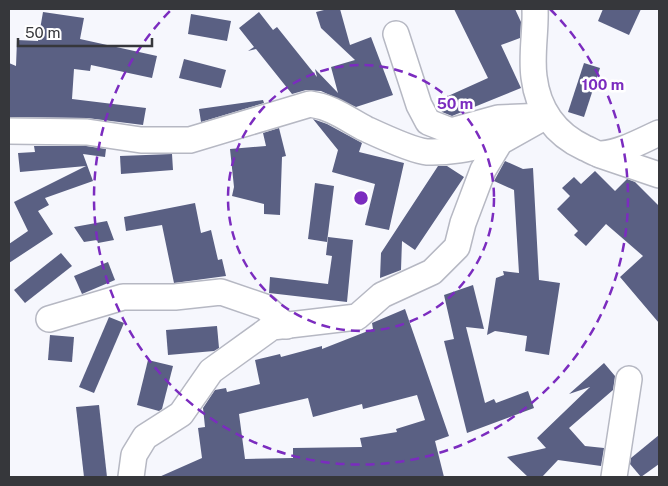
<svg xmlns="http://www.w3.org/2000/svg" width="668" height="486" font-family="'Public Sans',sans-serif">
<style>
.building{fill:#5a6083;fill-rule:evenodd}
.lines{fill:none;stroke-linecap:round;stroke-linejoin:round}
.minor-casing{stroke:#b6b8c3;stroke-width:28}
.minor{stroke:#fff;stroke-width:25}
.ring{fill:none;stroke:#7b2cbf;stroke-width:2.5;stroke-dasharray:9 6}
.centre{fill:#7b2cbf;stroke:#fff;stroke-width:2.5}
.ring-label{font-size:15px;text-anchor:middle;font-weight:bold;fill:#7b2cbf;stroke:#fff;stroke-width:5;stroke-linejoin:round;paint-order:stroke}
</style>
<rect width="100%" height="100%" fill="#f6f7fd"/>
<!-- building -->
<g class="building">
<polygon points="328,9 340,9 350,45 371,37 393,95 356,107 321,91 306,90 292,94 256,49 248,51 254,47 239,28 259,12 273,30 277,27 317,77 315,69 338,93 331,67 355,60 321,28 316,12"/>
<polygon points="454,9 515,9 521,22 520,38 501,45 521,88 452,116 442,112 437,101 488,78"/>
<polygon points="603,9 641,9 629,35 598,21"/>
<polygon points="43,12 84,18 80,39 157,56 152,78 91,65 90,71 74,69 72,99 146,108 143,125 87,118 9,117 9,63 16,66 17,40 38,41"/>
<polygon points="191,14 231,21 227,41 188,34"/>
<polygon points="184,59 226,70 221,88 179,78"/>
<polygon points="584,63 600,68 584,117 568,112"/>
<polygon points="263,100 264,103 201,122 199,109"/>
<polygon points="313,119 327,124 362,143 359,152 404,163 389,230 365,225 375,184 332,172 338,150"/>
<polygon points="279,128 286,156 282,157 280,215 264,214 264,204 232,196 234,187 230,149 266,146 263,133"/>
<polygon points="34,146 86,146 106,149 105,157 83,154 93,181 45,198 49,205 38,211 53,234 9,263 9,244 28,231 14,202 86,166 20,172 18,153 35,152"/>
<polygon points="172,154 173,170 121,174 120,156"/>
<polygon points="505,161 523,169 533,168 539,280 560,283 549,355 525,351 527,336 495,331 487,335 496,278 504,275 503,271 519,273 514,190 494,181"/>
<polygon points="438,166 447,166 464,177 415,250 402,241 401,270 380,278 381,253"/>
<polygon points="595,171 615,191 627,179 635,182 659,206 659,323 620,277 643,256 606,224 586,246 574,235 578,231 557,209 570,196 562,188 574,177 581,184"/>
<polygon points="315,183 334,186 327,242 308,239"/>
<polygon points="195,203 201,233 211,230 218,260 222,259 226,276 174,283 162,225 126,231 124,217"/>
<polygon points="107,221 114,240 98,243 97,240 84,242 74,227"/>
<polygon points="328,237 353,240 347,302 269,293 270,277 328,284 332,256 326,255"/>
<polygon points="61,253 72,266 25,303 14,290"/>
<polygon points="108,262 115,280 82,294 74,276"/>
<polygon points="473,285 484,329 466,327 485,403 494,399 496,403 528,391 534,408 467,433 444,341 454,339 444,295"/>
<path d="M405,309L449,436L435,441L444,477H159L202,458L198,428L205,427L203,408L215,390L226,388L227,392L260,384L255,360L280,354L281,357L322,346V349L373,329L372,323ZM417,395L425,420L396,429L397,432L360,438L362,447L293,448V458L245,459L239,414L308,398L313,417L362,404L363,409Z"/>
<polygon points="109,317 124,323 94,393 79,387"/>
<polygon points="217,326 219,348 214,351 168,355 166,330"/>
<polygon points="50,335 74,337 72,362 48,360"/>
<polygon points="148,360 173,366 162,409 159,411 137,405"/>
<polygon points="604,363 615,376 613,390 569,428 585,446 604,448 601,466 558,460 542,477 528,477 507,457 546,448 537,438 590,387 569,394"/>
<polygon points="99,405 107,477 84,477 76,407"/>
<polygon points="659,435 659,464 641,477 630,464 631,458"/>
</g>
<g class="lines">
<defs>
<g id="minor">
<path d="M535,9C536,31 531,55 534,77C538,110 555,134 585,148C590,150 597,155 602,154C622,152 641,141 659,133"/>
<path d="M9,131L87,132L141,140H190L310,104C332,107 347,119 366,129C379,135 413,151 427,152C452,153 476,147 500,142"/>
<polyline points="600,155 659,175"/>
<polyline points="49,319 123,297 175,297 221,292 265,307 286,326"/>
<polyline points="131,477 134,455 145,437 181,414 211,371 272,327 357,317 382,295 432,272 457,247 463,223 483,170 500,142 546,116 498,118 451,131 428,122 419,105 396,34"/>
<polyline points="614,477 629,379"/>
</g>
</defs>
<!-- minor casing -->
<use href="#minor" class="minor-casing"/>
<!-- minor -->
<use href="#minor" class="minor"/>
</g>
<!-- distance rings -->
<g class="ring">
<circle cx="361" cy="198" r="133"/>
<path d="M550 9A267 267 0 1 1 172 9"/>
</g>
<circle cx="361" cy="198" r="8" class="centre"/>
<g class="ring-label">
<text x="603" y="90">100 m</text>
<text x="455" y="109">50 m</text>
</g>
<!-- border -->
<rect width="668" height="486" fill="none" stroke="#36373b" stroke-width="20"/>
<!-- scale -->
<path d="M18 38v8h134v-8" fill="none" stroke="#36373b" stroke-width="2.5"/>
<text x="25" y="38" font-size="15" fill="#36373b" stroke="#ffffff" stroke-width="4" paint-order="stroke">50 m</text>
</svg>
